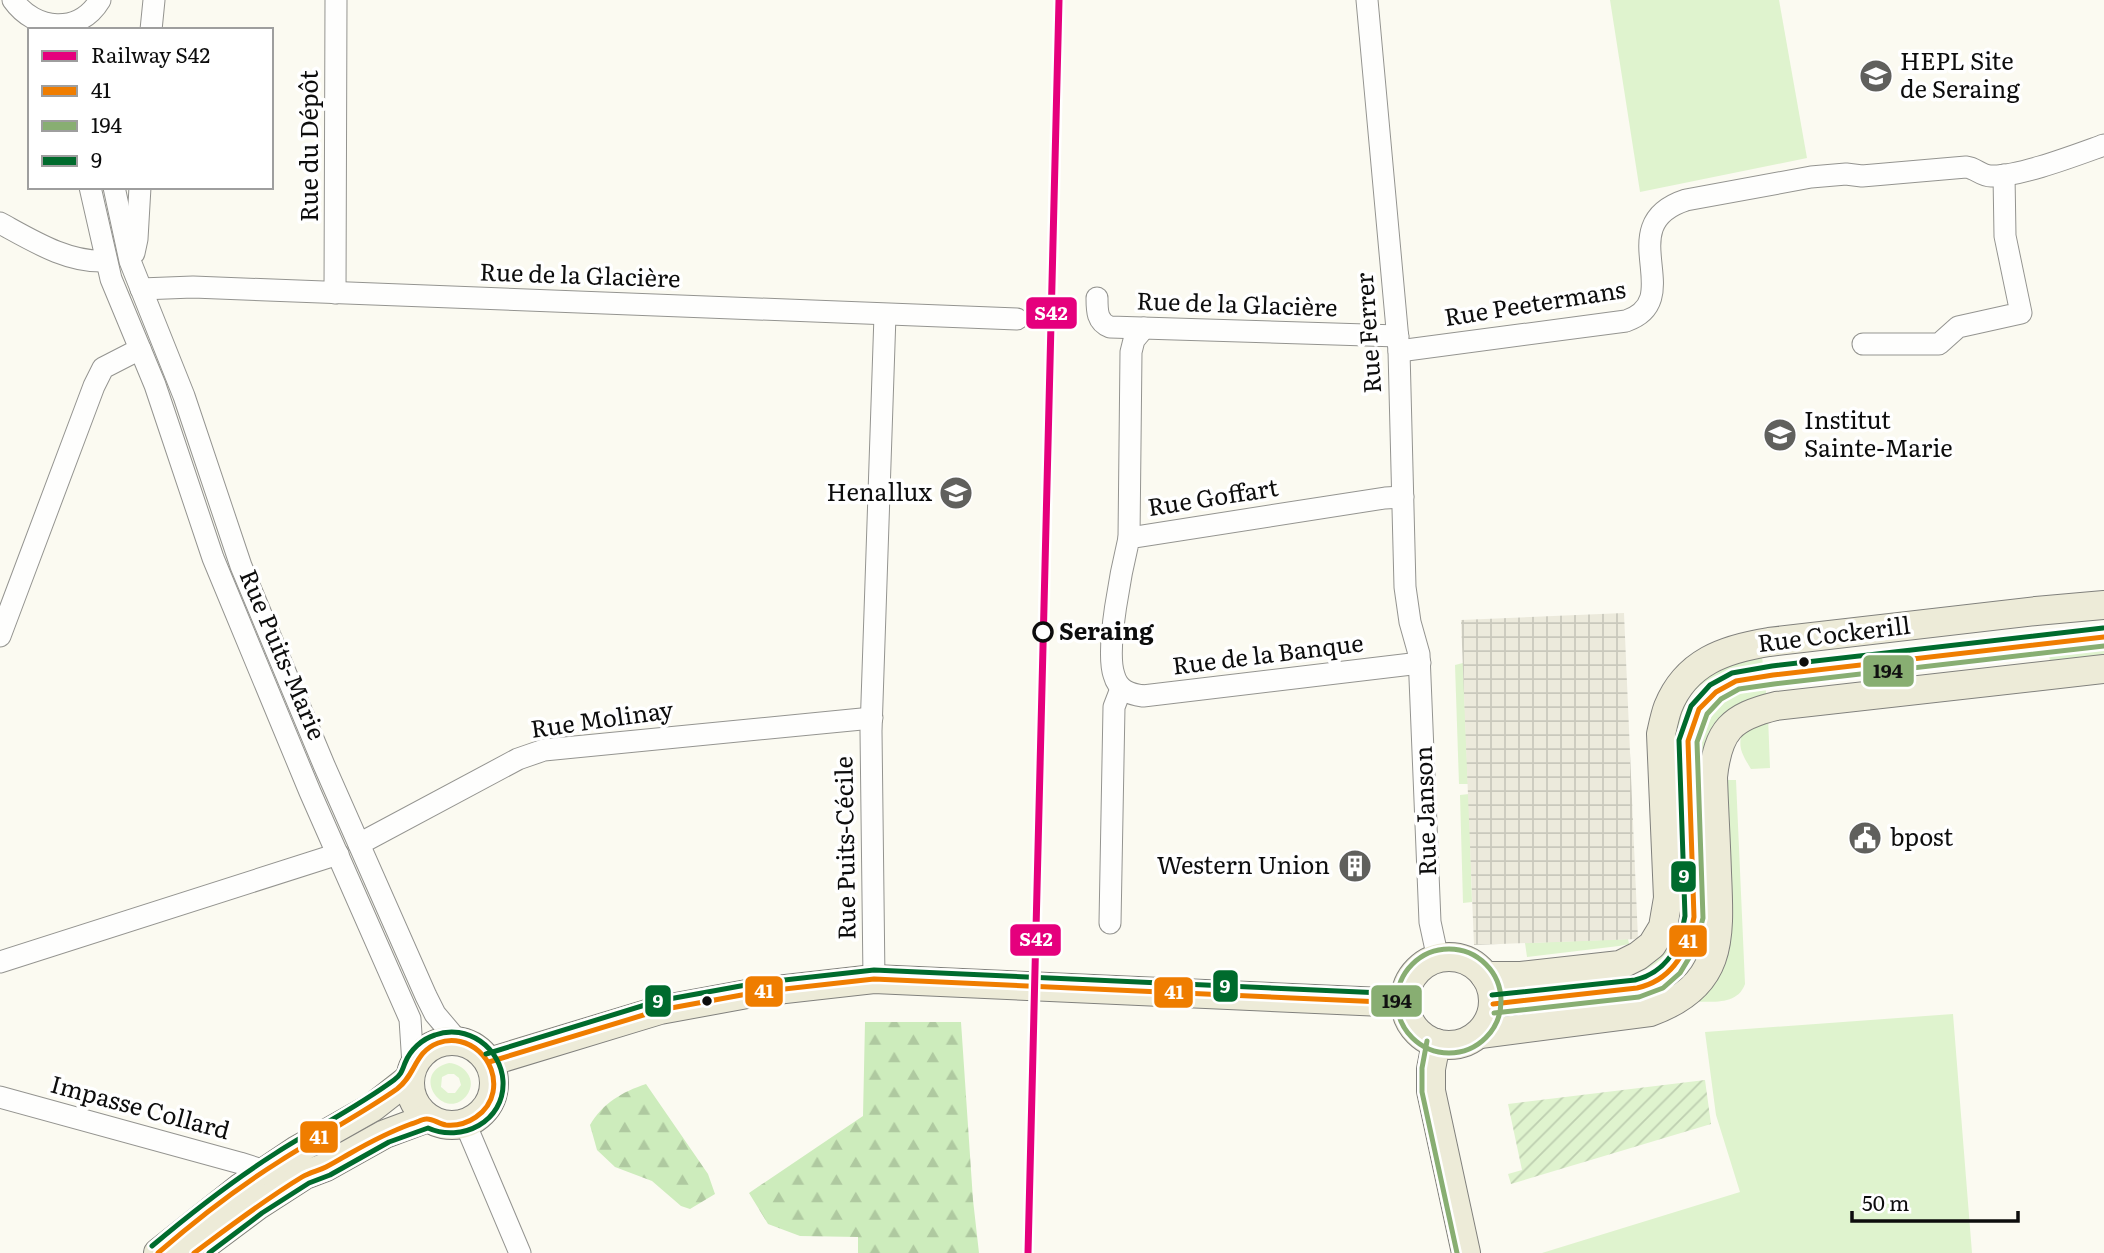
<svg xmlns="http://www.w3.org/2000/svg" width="2104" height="1253" font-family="Literata,serif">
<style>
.grass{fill:#dff3ce;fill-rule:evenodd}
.forest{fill:url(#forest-firs)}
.garden{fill:url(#garden-furrows)}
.plaza{fill:url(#plaza-grid)}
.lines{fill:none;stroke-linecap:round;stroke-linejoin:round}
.minor-casing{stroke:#949490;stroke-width:23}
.major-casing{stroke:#81817d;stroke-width:30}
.minor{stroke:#fefefd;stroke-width:21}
.major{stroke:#edebd8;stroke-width:28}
.bus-1-casing{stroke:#fff;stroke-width:10}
.bus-2-casing{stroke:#fff;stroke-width:10}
.bus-3-casing{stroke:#fff;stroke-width:10}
.bus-1{stroke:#ef7d00;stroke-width:5}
.bus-2{stroke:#88ae72;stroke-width:5}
.bus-3{stroke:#006b2d;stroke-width:5}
.rail-1-casing{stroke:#fff;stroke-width:12}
.rail-1{stroke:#e5007d;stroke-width:7}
.stop-dot{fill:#fff;stroke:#0d0d0d;stroke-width:3.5}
.bus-dot{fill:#0d0d0d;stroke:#fff;stroke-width:2.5}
.labels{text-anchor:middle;stroke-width:7;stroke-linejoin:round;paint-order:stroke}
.poi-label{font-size:24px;fill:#0d0d0d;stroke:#fff;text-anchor:start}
.street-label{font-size:24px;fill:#0d0d0d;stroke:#fff}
.stop-label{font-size:24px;font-weight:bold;fill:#0d0d0d;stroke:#fff;text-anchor:start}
.line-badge{stroke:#fff;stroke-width:2.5}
.badge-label{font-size:19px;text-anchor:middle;font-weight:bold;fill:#fff}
.pale-badge-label{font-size:19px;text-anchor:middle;font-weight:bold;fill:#111}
</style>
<defs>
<pattern id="forest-firs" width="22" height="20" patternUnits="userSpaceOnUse" patternTransform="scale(1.75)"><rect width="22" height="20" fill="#cdecbc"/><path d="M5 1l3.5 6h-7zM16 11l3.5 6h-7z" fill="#afc9a0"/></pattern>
<pattern id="garden-furrows" width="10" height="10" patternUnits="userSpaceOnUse" patternTransform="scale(1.75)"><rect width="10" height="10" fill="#dff3ce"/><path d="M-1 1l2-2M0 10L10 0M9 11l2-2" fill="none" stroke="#becfb0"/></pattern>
<pattern id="plaza-grid" width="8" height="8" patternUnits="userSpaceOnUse" patternTransform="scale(1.75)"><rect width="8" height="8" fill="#eceadc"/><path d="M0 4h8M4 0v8" fill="none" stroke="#c9c8bc"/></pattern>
</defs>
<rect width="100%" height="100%" fill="#fbfaf1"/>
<!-- grass -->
<g class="grass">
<polygon points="1610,0 1779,0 1807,158 1640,192"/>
<polygon points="2104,646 2104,659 2050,664 2049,651"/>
<path d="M1761,651L1763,664C1690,673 1674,701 1678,772H1672L1670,736L1694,680Z"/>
<polygon points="1463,663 1468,784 1459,784 1455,665"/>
<path d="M1765,685L1767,699L1705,771H1699C1699,727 1716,690 1765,685Z"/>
<path d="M1768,716L1770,768L1751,769C1744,757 1737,748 1742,734Z"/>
<path d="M1723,780H1736L1745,984C1737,1006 1712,1001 1692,1002L1703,990Z"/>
<path d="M1672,782H1678L1682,916C1674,970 1634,977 1588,982C1568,985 1548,987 1527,989V983L1648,961Z"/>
<polygon points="1469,794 1472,902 1463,903 1460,795"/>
<polygon points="1628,939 1629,944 1619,946 1527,957 1525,943"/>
<polygon points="1953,1014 1972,1253 1542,1253 1740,1192 1716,1115 1705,1032"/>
<path d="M449,1063C464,1064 478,1080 467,1095C445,1124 408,1073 449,1063ZM448,1074H454L459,1078L461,1085L455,1093H448L441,1087L442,1077Z"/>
</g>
<!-- forest -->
<g class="forest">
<polygon points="865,1022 961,1022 973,1200 979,1253 858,1253 858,1237 800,1236 768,1224 749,1193 863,1116"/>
<path d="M646,1084L708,1174L715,1194L690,1209L681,1206L652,1181L615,1167L597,1150L590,1125C603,1103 622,1092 646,1084Z"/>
</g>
<!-- garden -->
<polygon class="garden" points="1705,1080 1711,1124 1511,1184 1508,1174 1522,1170 1508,1104"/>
<!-- plaza -->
<polygon class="plaza" points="1624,613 1638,939 1474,945 1461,620"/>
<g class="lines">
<defs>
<g id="minor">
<path d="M13,0C35,31 79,35 100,0"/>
<polyline points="1367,0 1399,351 1405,587 1410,622 1419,654 1430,922 1438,959"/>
<polyline points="151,30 154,0"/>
<polyline points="90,187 111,279 155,385 213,558 310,792 410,1019 413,1065"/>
<polyline points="114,187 130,261 184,396 241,566 324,765 426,996 435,1014 457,1040"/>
<path d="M0,223C33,241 68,263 106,261"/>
<polyline points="134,253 137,239 140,187"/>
<polyline points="141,289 193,287 1017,319"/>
<polyline points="335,293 336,0"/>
<path d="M1097,298C1097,311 1097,322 1110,327L1398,336"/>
<polyline points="1863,344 1939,344 1958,327 2021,313 2005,236 2004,175"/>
<path d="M1399,351L1626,321C1689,299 1609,225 1686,200L1811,177L1846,174L1862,176L1966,167C1976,168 1981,176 1991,176C2019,177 2076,155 2104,145"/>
<path d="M1403,497L1385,498L1129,538C1122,567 1105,649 1114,675C1118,690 1129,694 1143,696L1420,663"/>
<polyline points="1129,538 1131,352 1134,340 1144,328"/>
<polyline points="0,636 94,386 103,368 140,349"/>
<polyline points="359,844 518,759 544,750 872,718"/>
<polyline points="1110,923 1114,707 1119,694 1123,690"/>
<polyline points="0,962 338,854"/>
<polyline points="874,979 871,731 885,315"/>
<polyline points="0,1097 240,1163 265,1171"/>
<polyline points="465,1123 520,1253"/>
</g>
<g id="major">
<circle cx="1449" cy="1001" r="44"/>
<path d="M1485,976H1521L1620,965L1638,956L1652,945L1663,927L1668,898L1661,734C1663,725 1665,715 1668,707C1686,662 1725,649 1769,642L2036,611L2104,605"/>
<path d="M1480,1034L1650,1012C1723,986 1720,940 1717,873C1716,841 1714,809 1713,777C1718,730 1731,717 1776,706L2104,669"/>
<circle cx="452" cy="1083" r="42"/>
<polyline points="1436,1043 1431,1069 1431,1091 1466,1253"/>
<polyline points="489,1062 660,1010 758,992 874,979 1405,1003"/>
<polyline points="158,1253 240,1188 297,1150 373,1107 410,1078"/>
<polyline points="194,1253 257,1206 305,1175 326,1167 385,1134 428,1118"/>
</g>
</defs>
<!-- minor casing -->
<use href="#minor" class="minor-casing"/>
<!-- major casing -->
<use href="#major" class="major-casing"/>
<!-- minor -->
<use href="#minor" class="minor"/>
<!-- major -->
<use href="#major" class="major"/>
<defs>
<g id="bus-1">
<path d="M1493,1004L1637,988C1673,980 1688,951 1694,917L1688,741L1699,709L1716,692L1736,681L1773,675L2104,637"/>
<polyline points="489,1062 660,1010 758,992 874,979 1405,1003"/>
<path d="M158,1253C197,1219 237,1188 280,1161C319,1136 360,1115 397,1089C416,1075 414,1052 438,1043C468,1032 499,1060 493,1092C489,1113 467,1127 446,1125C439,1124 432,1118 426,1119C422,1119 416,1123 411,1124C389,1132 370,1142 349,1154C342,1158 334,1163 326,1167C318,1171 310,1172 302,1177C264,1200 229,1227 194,1253"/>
</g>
<g id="bus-2">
<circle cx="1449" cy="1001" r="52"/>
<polyline points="1494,1013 1639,997 1663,988 1680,973 1695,948 1703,918 1697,742 1707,714 1721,699 1739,689 1774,684 2104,646"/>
<polyline points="1427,1041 1422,1068 1422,1092 1457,1253"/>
</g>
<g id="bus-3">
<path d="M1492,995L1635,980C1667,972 1680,947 1685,916L1679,740L1691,706L1710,685L1732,673L1772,666L2103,628"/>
<polyline points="486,1054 658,1001 757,983 874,970 1405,994"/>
<path d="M152,1246C191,1213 232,1181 276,1153C315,1128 356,1108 394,1080C401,1075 402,1071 405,1063C410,1050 422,1039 435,1035C467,1023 501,1048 503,1081C505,1122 461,1143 428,1128L389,1142L330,1175L309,1183L262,1213L209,1253"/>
</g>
</defs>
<!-- bus-1 casing -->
<use href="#bus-1" class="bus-1-casing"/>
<!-- bus-2 casing -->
<use href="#bus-2" class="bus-2-casing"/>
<!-- bus-3 casing -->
<use href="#bus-3" class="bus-3-casing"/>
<!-- bus-1 -->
<use href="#bus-1" class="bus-1"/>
<!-- bus-2 -->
<use href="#bus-2" class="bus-2"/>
<!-- bus-3 -->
<use href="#bus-3" class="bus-3"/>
<defs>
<polyline id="rail-1" points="1028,1253 1059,0"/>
</defs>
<!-- rail-1 casing -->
<use href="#rail-1" class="rail-1-casing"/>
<!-- rail-1 -->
<use href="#rail-1" class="rail-1"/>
</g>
<!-- icons -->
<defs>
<symbol id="university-disc" viewBox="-11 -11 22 22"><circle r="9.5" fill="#60605d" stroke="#fff"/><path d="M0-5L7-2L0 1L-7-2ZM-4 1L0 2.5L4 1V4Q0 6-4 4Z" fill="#fff"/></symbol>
<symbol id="school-disc" viewBox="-11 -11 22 22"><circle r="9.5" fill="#60605d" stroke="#fff"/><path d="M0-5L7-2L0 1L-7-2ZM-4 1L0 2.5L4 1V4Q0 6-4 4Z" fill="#fff"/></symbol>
<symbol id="civic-disc" viewBox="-11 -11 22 22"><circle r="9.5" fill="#60605d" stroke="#fff"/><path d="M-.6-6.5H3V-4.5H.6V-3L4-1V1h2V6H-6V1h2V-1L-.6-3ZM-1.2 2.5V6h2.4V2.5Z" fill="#fff"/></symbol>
<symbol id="building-disc" viewBox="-11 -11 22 22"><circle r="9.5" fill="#60605d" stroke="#fff"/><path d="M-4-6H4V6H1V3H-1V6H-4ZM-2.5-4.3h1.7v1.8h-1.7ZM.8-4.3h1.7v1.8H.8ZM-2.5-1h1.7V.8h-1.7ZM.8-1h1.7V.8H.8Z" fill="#fff"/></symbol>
</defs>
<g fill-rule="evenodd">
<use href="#university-disc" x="1857" y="57" width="38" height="38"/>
<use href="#school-disc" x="1761" y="416" width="38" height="38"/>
<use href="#university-disc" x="937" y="474" width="38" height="38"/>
<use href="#civic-disc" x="1846" y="819" width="38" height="38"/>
<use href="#building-disc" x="1336" y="847" width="38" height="38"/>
</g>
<!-- markers -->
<circle class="stop-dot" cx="1043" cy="632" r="9"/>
<g class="bus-dot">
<circle cx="1804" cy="662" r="6"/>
<circle cx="707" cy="1001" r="6"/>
</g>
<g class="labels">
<!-- poi labels -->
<g class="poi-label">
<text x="1900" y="70">HEPL Site<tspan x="1900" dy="28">de Seraing</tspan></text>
<text x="1804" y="429">Institut<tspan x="1804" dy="28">Sainte-Marie</tspan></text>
<text x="932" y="501" text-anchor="end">Henallux</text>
<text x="1890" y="846">bpost</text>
<text x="1330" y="874" text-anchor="end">Western Union</text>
</g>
<!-- street labels -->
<g class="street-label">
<text transform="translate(310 146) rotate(-90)" y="8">Rue du Dépôt</text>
<text transform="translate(580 276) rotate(2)" y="8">Rue de la Glacière</text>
<text transform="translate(1535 304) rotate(-9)" y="8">Rue Peetermans</text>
<text transform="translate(1237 305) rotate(2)" y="8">Rue de la Glacière</text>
<text transform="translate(1369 333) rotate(-94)" y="8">Rue Ferrer</text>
<text transform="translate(1213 498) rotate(-9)" y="8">Rue Goffart</text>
<text transform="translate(1834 635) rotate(-7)" y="8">Rue Cockerill</text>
<text transform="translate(282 655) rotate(67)" y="8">Rue Puits-Marie</text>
<text transform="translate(1268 655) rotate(-7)" y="8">Rue de la Banque</text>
<text transform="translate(602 720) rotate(-8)" y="8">Rue Molinay</text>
<text transform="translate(1426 811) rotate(-92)" y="8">Rue Janson</text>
<text transform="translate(846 848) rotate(-91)" y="8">Rue Puits-Cécile</text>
<text transform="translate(140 1108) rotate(15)" y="8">Impasse Collard</text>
</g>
<!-- stop labels -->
<g class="stop-label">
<text x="1059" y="640">Seraing</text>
</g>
</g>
<g class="line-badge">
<rect x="1025" y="296" width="53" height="34" rx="7" fill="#e5007d"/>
<rect x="1862" y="654" width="53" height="34" rx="7" fill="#88ae72"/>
<rect x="1670" y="860" width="27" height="33" rx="7" fill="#006b2d"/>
<rect x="1009" y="923" width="53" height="34" rx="7" fill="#e5007d"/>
<rect x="1668" y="924" width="40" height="34" rx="7" fill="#ef7d00"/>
<rect x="1212" y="969" width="27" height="34" rx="7" fill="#006b2d"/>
<rect x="744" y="975" width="40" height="33" rx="7" fill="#ef7d00"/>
<rect x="1153" y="976" width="41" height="33" rx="7" fill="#ef7d00"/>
<rect x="1370" y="984" width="53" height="34" rx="7" fill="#88ae72"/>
<rect x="644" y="984" width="28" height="34" rx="7" fill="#006b2d"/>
<rect x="299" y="1120" width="40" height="34" rx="7" fill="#ef7d00"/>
</g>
<g class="badge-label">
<text x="1051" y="320">S42</text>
<text x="1684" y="883">9</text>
<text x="1036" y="946">S42</text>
<text x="1688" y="948">41</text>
<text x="1225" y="993">9</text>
<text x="764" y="998">41</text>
<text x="1174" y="999">41</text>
<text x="658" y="1008">9</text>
<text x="319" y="1144">41</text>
</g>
<g class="pale-badge-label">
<text x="1888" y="678">194</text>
<text x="1397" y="1008">194</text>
</g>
<!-- legend -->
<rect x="28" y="28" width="245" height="161" fill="#ffffff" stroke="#9e9e9e" stroke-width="2"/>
<rect x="42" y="51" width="35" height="10" fill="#e5007d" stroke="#9e9e9e" stroke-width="2"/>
<text x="91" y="63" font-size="21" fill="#0d0d0d">Railway S42</text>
<rect x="42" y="86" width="35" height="10" fill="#ef7d00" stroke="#9e9e9e" stroke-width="2"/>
<text x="91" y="98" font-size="21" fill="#0d0d0d">41</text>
<rect x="42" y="121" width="35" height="10" fill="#88ae72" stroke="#9e9e9e" stroke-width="2"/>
<text x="91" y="133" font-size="21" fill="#0d0d0d">194</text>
<rect x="42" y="156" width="35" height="10" fill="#006b2d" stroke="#9e9e9e" stroke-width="2"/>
<text x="91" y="168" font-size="21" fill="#0d0d0d">9</text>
<!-- scale -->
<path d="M1852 1211v10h166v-10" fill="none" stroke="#0d0d0d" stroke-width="3.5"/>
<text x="1862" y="1211" font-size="21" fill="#0d0d0d" stroke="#ffffff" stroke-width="5" paint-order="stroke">50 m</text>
</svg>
